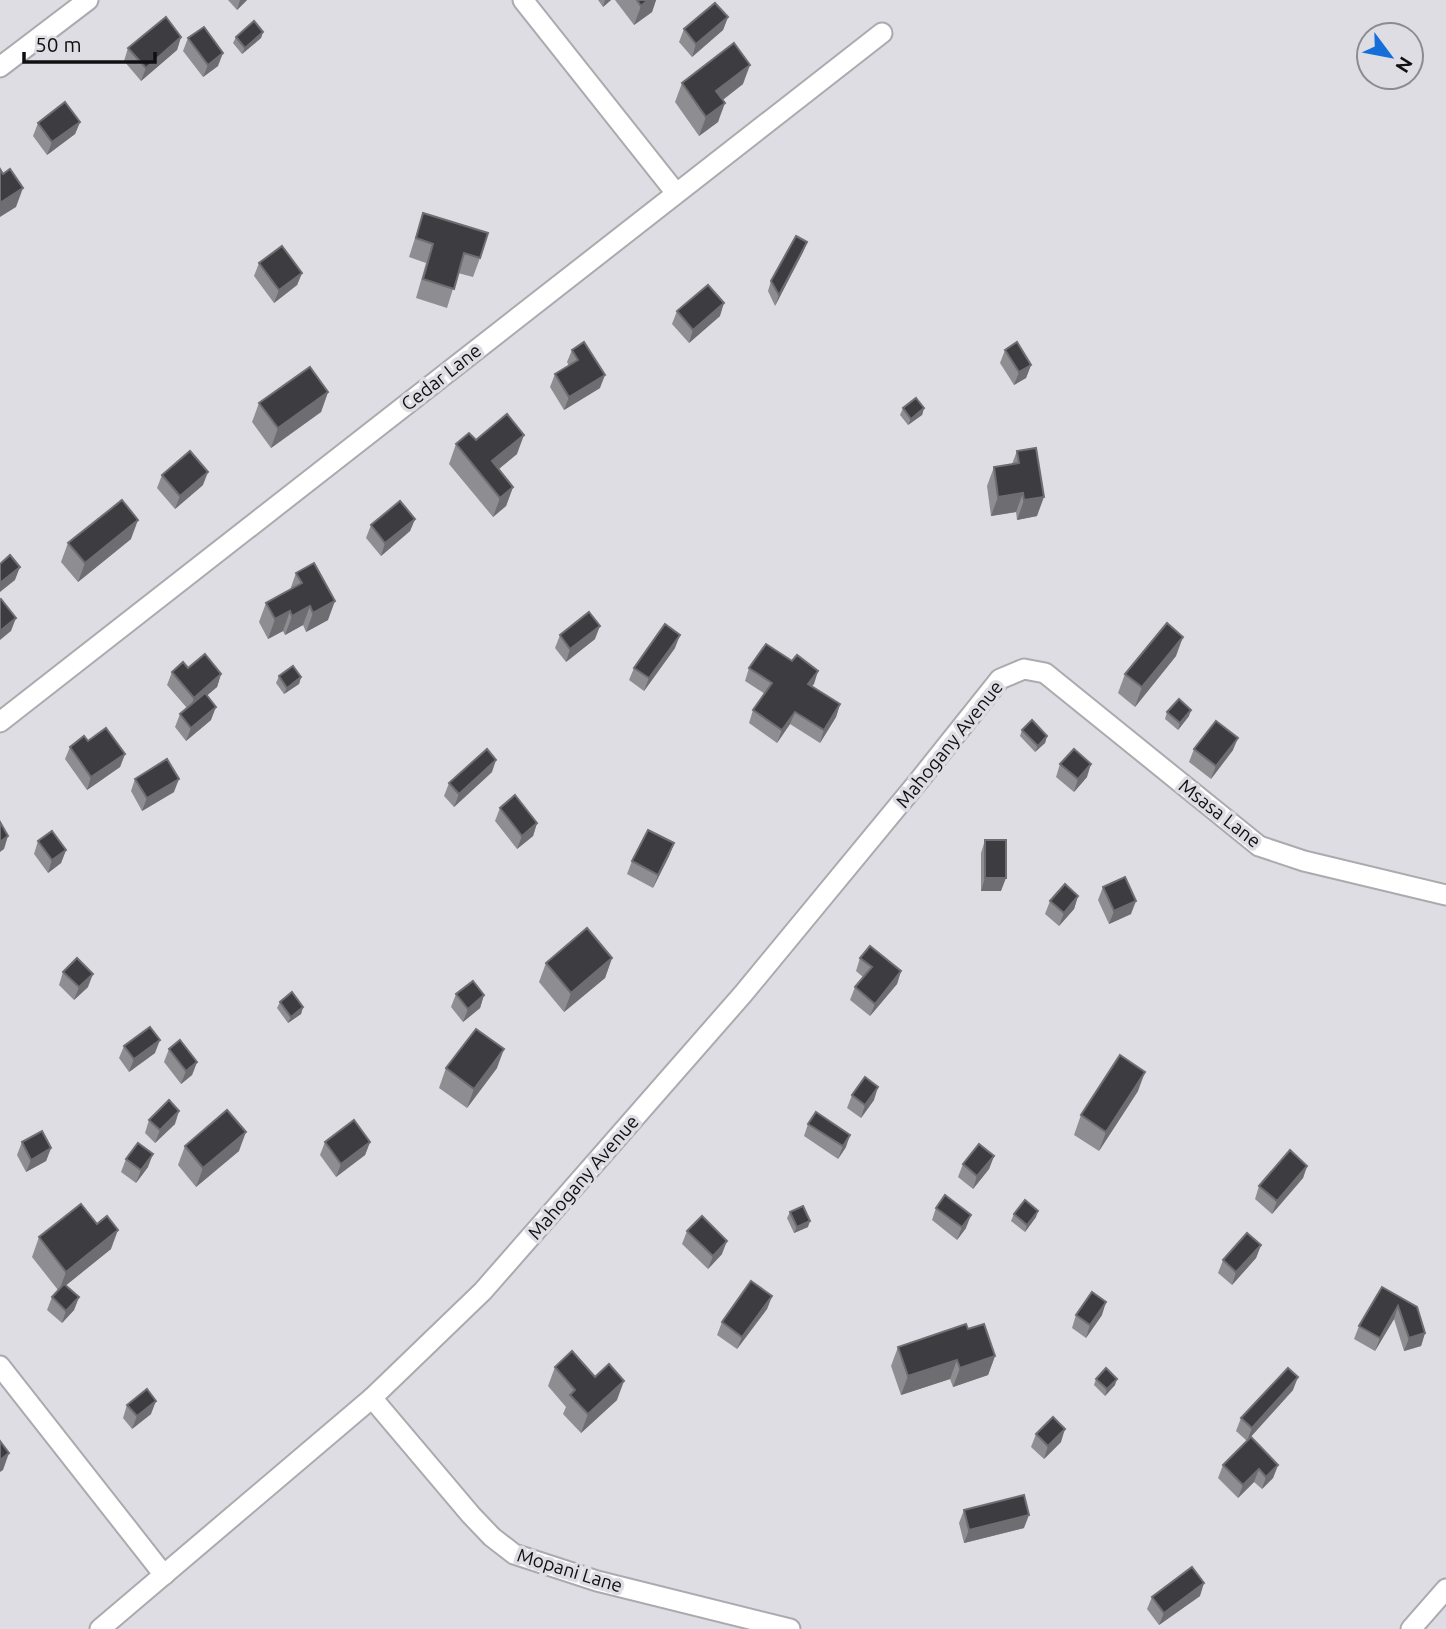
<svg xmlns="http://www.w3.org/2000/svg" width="1446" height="1629" font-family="Ubuntu,sans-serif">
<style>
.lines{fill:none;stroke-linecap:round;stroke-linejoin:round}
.street-casing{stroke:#abaaaf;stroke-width:23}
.street{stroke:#fff;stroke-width:19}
.wall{fill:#8e8d92}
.shaded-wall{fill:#6d6d72}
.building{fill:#3d3d41;stroke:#6d6d72;stroke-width:2}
.labels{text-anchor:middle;stroke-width:7;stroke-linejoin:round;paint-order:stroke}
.street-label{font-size:19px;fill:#101012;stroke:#dedde3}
</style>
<rect width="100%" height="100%" fill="#dedde3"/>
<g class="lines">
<defs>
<g id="street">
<polyline points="523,0 676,193"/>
<polyline points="0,67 88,0"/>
<polyline points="0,722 882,33"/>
<polyline points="0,1366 164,1575"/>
<polyline points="372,1398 471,1515 492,1537 514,1554 597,1581 790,1629"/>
<polyline points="100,1629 372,1398 483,1291 743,994 917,783 1000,679 1024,669 1045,673 1259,846 1304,861 1446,895"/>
<polyline points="1411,1629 1446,1589"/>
</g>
</defs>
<!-- street casing -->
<use href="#street" class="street-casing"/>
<!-- street -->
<use href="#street" class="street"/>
</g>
<!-- wall -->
<g class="wall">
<polygon points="228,0 247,0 237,10"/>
<polygon points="598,0 611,0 603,7"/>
<polygon points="615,0 656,0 652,12 634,25"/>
<polygon points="728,17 723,30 692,57 679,42 684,29"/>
<polygon points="263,32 261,38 242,54 233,43 236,37"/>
<polygon points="181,37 177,50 141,81 124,61 128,48"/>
<polygon points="188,38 218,66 203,77 183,51"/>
<polygon points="682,83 743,84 723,100 718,122 699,136 675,102"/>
<polygon points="80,122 75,134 47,155 33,136 38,123"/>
<polygon points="423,213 480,258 473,277 458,273 447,308 416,298 426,263 409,257"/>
<polygon points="807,242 803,252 775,306 768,291 771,281"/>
<polygon points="259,263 302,273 297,285 274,303 254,276"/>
<polygon points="677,311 720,316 689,343 672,324"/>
<polygon points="572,350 600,388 564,410 550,387 555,374 569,366 567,362"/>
<polygon points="1005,350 1031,365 1026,378 1014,385 1000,363"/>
<polygon points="328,392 321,412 271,448 252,422 259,403"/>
<polygon points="903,408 924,408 922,415 908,425 900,415"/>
<polygon points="476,440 517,454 499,469 513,487 506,506 493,517 449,464 456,444"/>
<polygon points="1017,451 1037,516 1017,520 1016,512 991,516 987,486 994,467 1012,464"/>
<polygon points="162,475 203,485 175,509 157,488"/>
<polygon points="415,519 410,531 381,556 366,538 371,525"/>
<polygon points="131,539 78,582 61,562 68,543"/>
<polygon points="296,573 328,620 306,632 303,625 285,635 283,631 268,639 259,622 266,603 290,590"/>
<polygon points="560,635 595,639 566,662 555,648"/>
<polygon points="675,648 644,691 629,680 634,668"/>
<polygon points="1176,656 1135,707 1118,693 1125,674"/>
<polygon points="792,661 818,671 812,686 840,704 836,717 820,743 790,724 777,743 749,723 753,710 765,694 745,681 749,668"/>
<polygon points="188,668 221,674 217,687 207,695 211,720 186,741 175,727 180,714 187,708 167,685 172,672"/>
<polygon points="279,676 301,677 299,684 284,694 276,683"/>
<polygon points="1167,712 1189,716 1178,730 1165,719"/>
<polygon points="1022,730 1047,736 1045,743 1035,752 1020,736"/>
<polygon points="88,741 125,754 120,767 87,790 65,759 70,747"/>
<polygon points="1194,749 1233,750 1211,779 1189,762"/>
<polygon points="1060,764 1087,777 1074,792 1056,777"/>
<polygon points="492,772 454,807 444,796 449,783"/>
<polygon points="135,779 174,792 142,811 131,791"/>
<polygon points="500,808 537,823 533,836 517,849 495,821"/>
<polygon points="985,840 1001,891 981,891 981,853"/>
<polygon points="38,841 66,850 61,863 48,873 34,854"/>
<polygon points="674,843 669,856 653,888 627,874 632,861"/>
<polygon points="1103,887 1131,914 1109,924 1098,900"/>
<polygon points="1078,896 1074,909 1059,926 1045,914 1050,901"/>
<polygon points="612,958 605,978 564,1012 539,982 546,963"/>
<polygon points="860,958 901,971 897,984 870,1016 850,1000 855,987 863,977 856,971"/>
<polygon points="63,972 88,987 74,1000 59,985"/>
<polygon points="456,994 484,995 480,1008 463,1022 451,1007"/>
<polygon points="280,1002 303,1007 301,1014 288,1023 277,1008"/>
<polygon points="124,1046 155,1053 129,1072 119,1058"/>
<polygon points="169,1049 197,1062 192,1075 181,1084 164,1062"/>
<polygon points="446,1068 497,1068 467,1108 439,1088"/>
<polygon points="1138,1091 1099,1151 1074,1135 1081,1115"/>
<polygon points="852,1095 874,1100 861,1118 847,1108"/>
<polygon points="149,1120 175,1124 155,1143 145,1133"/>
<polygon points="808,1124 846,1147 838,1159 804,1136"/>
<polygon points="22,1142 51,1148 46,1161 26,1172 17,1155"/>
<polygon points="325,1142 370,1142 365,1155 336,1177 320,1155"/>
<polygon points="185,1146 239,1151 196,1187 178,1165"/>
<polygon points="994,1156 989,1169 973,1189 958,1177 963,1164"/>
<polygon points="126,1159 148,1167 136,1183 121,1172"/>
<polygon points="1307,1166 1303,1178 1272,1214 1255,1199 1259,1186"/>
<polygon points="936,1208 966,1228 957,1240 932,1220"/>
<polygon points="790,1212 808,1227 794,1233 787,1218"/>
<polygon points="1014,1214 1036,1217 1025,1232 1011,1221"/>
<polygon points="687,1231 722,1254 708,1269 682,1244"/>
<polygon points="39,1237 111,1249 66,1285 79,1297 74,1310 62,1323 47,1310 52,1297 58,1290 32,1257"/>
<polygon points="1261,1245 1256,1258 1232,1285 1218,1273 1223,1260"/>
<polygon points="1382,1287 1425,1333 1421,1346 1404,1351 1394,1319 1375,1351 1354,1339 1359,1326"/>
<polygon points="772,1296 767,1309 737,1349 717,1335 722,1322"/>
<polygon points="1076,1315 1102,1315 1086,1338 1072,1328"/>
<polygon points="968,1329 995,1356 988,1375 953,1387 950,1379 901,1395 891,1366 898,1347"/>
<polygon points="555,1367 595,1377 617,1400 581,1433 563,1414 566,1407 548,1386"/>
<polygon points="1096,1379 1115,1385 1105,1396 1094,1385"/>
<polygon points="1293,1390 1247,1441 1236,1431 1241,1418"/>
<polygon points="127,1405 151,1414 132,1429 123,1418"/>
<polygon points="1036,1434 1061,1442 1044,1459 1031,1447"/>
<polygon points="1223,1465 1278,1465 1273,1478 1262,1489 1254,1482 1238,1498 1218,1478"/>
<polygon points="964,1510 1024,1528 964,1543 959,1523"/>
<polygon points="1200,1596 1159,1625 1147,1609 1152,1597"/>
</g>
<!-- shaded-wall -->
<g class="shaded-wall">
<polygon points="240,0 247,0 237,10"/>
<polygon points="605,0 611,0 603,7"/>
<polygon points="648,0 656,0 652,12 634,25 641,6"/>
<polygon points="728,17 723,30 692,57 696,44"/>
<polygon points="263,32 261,38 242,54 245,48"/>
<polygon points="181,37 177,50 141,81 146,68"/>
<polygon points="223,53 218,66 203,77 208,65"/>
<polygon points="750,65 743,84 709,110 716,91"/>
<polygon points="725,103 718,122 699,136 706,117"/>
<polygon points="80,122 75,134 47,155 52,142"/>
<polygon points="23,188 16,207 0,217 0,203"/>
<polygon points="807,242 803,252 775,306 779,295"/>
<polygon points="302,273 297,285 274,303 279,290"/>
<polygon points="724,303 720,316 689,343 693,330"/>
<polygon points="1031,365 1026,378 1014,385 1019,372"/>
<polygon points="605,375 600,388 564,410 569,397"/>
<polygon points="328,392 321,412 271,448 278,428"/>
<polygon points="924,408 922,415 908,425 911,419"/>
<polygon points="524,435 517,454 485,480 492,461"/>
<polygon points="208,472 203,485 175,509 180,496"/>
<polygon points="513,487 506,506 493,517 500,498"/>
<polygon points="1023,493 1016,512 991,516 998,497"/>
<polygon points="1044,497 1037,516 1017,520 1024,500"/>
<polygon points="415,519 410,531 381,556 385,543"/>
<polygon points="138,520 131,539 78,582 85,563"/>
<polygon points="20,567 15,580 0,592 0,583"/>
<polygon points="335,601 328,620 306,632 313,613"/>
<polygon points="310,606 303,625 285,635 292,616"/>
<polygon points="290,611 283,631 268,639 275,619"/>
<polygon points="16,618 11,631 0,640 0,631"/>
<polygon points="600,626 595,639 566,662 570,649"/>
<polygon points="680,635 675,648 644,691 649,678"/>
<polygon points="1183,637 1176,656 1135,707 1142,687"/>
<polygon points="818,671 814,684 803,697 808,684"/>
<polygon points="221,674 217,687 189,711 194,698"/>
<polygon points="301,677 299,684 284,694 287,688"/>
<polygon points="840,704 836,717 820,743 824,730"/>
<polygon points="216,707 211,720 186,741 191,728"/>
<polygon points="1191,710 1189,716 1178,730 1180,723"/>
<polygon points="795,712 790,724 777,743 782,730"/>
<polygon points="1047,736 1045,743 1035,752 1038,746"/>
<polygon points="1238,738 1233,750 1211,779 1216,766"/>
<polygon points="125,754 120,767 87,790 91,777"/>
<polygon points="496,760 492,772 454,807 459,794"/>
<polygon points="1091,764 1087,777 1074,792 1078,779"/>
<polygon points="179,779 174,792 142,811 147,798"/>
<polygon points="537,823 533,836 517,849 522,836"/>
<polygon points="8,836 4,849 0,852 0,842"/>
<polygon points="674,843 669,856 653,888 658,875"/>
<polygon points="66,850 61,863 48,873 52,860"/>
<polygon points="985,878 1006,878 1001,891 981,891"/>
<polygon points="1078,896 1074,909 1059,926 1064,913"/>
<polygon points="1136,901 1131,914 1109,924 1114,911"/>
<polygon points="612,958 605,978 564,1012 571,993"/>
<polygon points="901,971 897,984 870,1016 875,1004"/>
<polygon points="93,974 88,987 74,1000 79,987"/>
<polygon points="484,995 480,1008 463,1022 468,1009"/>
<polygon points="303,1007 301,1014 288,1023 291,1017"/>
<polygon points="160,1040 155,1053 129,1072 134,1059"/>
<polygon points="504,1049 497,1068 467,1108 474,1089"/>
<polygon points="197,1062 192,1075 181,1084 186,1071"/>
<polygon points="1145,1072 1138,1091 1099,1151 1106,1132"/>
<polygon points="878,1087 874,1100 861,1118 865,1105"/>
<polygon points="179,1111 175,1124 155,1143 160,1130"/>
<polygon points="246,1132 239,1151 196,1187 203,1168"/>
<polygon points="850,1135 846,1147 838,1159 843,1146"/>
<polygon points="370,1142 365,1155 336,1177 341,1164"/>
<polygon points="51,1148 46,1161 26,1172 31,1160"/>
<polygon points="153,1154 148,1167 136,1183 141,1170"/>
<polygon points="994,1156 989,1169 973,1189 977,1176"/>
<polygon points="1307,1166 1303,1178 1272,1214 1277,1201"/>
<polygon points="1038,1211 1036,1217 1025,1232 1027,1225"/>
<polygon points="971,1215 966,1228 957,1240 962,1227"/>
<polygon points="810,1221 808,1227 794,1233 797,1227"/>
<polygon points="118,1230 111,1249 59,1291 66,1272"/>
<polygon points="727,1241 722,1254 708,1269 713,1256"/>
<polygon points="1261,1245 1256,1258 1232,1285 1236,1272"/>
<polygon points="772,1296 767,1309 737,1349 742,1337"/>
<polygon points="79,1297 74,1310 62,1323 66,1311"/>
<polygon points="1106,1302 1102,1315 1086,1338 1090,1325"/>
<polygon points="1398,1306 1394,1319 1375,1351 1380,1338"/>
<polygon points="1425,1333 1421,1346 1404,1351 1409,1338"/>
<polygon points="995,1356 988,1375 953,1387 960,1368"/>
<polygon points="957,1360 950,1379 901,1395 908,1376"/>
<polygon points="1298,1377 1293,1390 1247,1441 1252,1428"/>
<polygon points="1117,1379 1115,1385 1105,1396 1107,1389"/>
<polygon points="624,1381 617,1400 581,1433 588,1414"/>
<polygon points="156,1401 151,1414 132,1429 137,1416"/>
<polygon points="1065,1429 1061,1442 1044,1459 1048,1446"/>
<polygon points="9,1453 3,1470 0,1472 0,1460"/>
<polygon points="1278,1465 1273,1478 1262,1489 1266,1477"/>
<polygon points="1259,1469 1254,1482 1238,1498 1243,1485"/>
<polygon points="1029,1515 1024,1528 964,1543 969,1530"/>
<polygon points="1204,1583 1200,1596 1159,1625 1164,1613"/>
</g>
<!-- building -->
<g class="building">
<polygon points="637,0 648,0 641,6"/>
<polygon points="715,3 728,17 696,44 684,29"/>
<polygon points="166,17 181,37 146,68 128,48"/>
<polygon points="254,21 263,32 245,48 236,37"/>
<polygon points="204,27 223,53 208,65 188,38"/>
<polygon points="734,43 750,65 716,91 725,103 706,117 682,83"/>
<polygon points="65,102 80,122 52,142 38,123"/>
<polygon points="0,169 3,174 10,169 23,188 0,203"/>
<polygon points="423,213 488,233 480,258 464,253 454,289 423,279 433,244 416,238"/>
<polygon points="796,236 807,242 779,295 771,281"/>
<polygon points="282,246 302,273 279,290 259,263"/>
<polygon points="708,285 724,303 693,330 677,311"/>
<polygon points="584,342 605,375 569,397 555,374 578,360 572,350"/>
<polygon points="1017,342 1031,365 1019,372 1005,350"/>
<polygon points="310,367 328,392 278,428 259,403"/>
<polygon points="916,398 924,408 911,419 903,408"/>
<polygon points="507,414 524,435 492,461 513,487 500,498 456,444 469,433 476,440"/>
<polygon points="1036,448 1044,497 1024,500 1023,493 998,497 994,467 1019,463 1017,451"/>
<polygon points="190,451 208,472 180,496 162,475"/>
<polygon points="122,500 138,520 85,563 68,543"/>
<polygon points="400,501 415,519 385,543 371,525"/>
<polygon points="10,555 20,567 0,583 0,564"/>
<polygon points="314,563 335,601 313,613 310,606 292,616 290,611 275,619 266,603 302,583 296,573"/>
<polygon points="1,599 16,618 0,631 0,600"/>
<polygon points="589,612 600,626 570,649 560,635"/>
<polygon points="1167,623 1183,637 1142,687 1125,674"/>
<polygon points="665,624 680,635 649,678 634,668"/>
<polygon points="766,644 792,661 797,655 818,671 808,684 840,704 824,730 795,712 782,730 753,710 772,683 749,668"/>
<polygon points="205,654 221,674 194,698 172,672 183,662 188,668"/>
<polygon points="293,666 301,677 287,688 279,676"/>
<polygon points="205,693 216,707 191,728 180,714"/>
<polygon points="1179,699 1191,710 1180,723 1167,712"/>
<polygon points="1032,720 1047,736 1038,746 1022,730"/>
<polygon points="1216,721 1238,738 1216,766 1194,749"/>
<polygon points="106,728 125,754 91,777 70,747 84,736 88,741"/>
<polygon points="487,749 496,760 459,794 449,783"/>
<polygon points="1074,749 1091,764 1078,779 1060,764"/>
<polygon points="167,759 179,779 147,798 135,779"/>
<polygon points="515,795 537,823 522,836 500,808"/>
<polygon points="0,822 8,836 0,842"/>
<polygon points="648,830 674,843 658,875 632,861"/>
<polygon points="52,831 66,850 52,860 38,841"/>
<rect x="985" y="840" width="21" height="38"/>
<polygon points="1125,877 1136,901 1114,911 1103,887"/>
<polygon points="1065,884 1078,896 1064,913 1050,901"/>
<polygon points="587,928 612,958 571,993 546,963"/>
<polygon points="870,946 901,971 875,1004 855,987 872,967 860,958"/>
<polygon points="77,958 93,974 79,987 63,972"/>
<polygon points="473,981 484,995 468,1009 456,994"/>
<polygon points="292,992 303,1007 291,1017 280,1002"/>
<polygon points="150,1027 160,1040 134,1059 124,1046"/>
<polygon points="476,1029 504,1049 474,1089 446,1068"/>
<polygon points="180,1040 197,1062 186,1071 169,1049"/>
<polygon points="1120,1055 1145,1072 1106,1132 1081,1115"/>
<polygon points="865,1077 878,1087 865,1105 852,1095"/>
<polygon points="169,1100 179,1111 160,1130 149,1120"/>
<polygon points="227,1110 246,1132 203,1168 185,1146"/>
<polygon points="816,1112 850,1135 843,1146 808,1124"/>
<polygon points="354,1120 370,1142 341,1164 325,1142"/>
<polygon points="42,1131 51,1148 31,1160 22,1142"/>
<polygon points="138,1143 153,1154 141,1170 126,1159"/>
<polygon points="979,1144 994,1156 977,1176 963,1164"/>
<polygon points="1290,1150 1307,1166 1277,1201 1259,1186"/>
<polygon points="945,1195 971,1215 962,1227 936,1208"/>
<polygon points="1025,1200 1038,1211 1027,1225 1014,1214"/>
<polygon points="81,1204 97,1224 107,1216 118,1230 66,1272 39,1237"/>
<polygon points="803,1206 810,1221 797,1227 790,1212"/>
<polygon points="702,1216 727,1241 713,1256 687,1231"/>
<polygon points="1247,1233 1261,1245 1236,1272 1223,1260"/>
<polygon points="751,1281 772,1296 742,1337 722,1322"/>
<polygon points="64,1284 79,1297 66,1311 52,1297"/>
<polygon points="1382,1287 1417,1307 1425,1333 1409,1338 1398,1306 1380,1338 1359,1326"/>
<polygon points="1092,1292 1106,1302 1090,1325 1076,1315"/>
<polygon points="966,1324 968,1329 984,1324 995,1356 960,1368 957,1360 908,1376 898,1347"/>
<polygon points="572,1351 595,1377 609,1364 624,1381 588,1414 570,1395 575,1390 555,1367"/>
<polygon points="1106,1368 1117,1379 1107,1389 1096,1379"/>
<polygon points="1288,1368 1298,1377 1252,1428 1241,1418"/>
<polygon points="147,1389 156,1401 137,1416 127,1405"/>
<polygon points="1053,1417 1065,1429 1048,1446 1036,1434"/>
<polygon points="1251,1437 1278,1465 1266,1477 1259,1469 1243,1485 1223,1465"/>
<polygon points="0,1441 9,1453 0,1460"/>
<polygon points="1024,1495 1029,1515 969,1530 964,1510"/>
<polygon points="1192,1567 1204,1583 1164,1613 1152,1597"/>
</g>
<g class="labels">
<!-- street labels -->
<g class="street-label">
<text transform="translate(441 377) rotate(-38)" y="7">Cedar Lane</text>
<text transform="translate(949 744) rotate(-51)" y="7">Mahogany Avenue</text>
<text transform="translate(1220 813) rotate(38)" y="7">Msasa Lane</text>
<text transform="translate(583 1177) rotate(-49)" y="7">Mahogany Avenue</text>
<text transform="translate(570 1570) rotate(17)" y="7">Mopani Lane</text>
</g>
</g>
<!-- north arrow -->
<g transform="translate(1390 56) rotate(122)"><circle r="33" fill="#dedde3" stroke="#8c8b8f" stroke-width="2"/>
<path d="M0-5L12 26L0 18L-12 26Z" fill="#166fd8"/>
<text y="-10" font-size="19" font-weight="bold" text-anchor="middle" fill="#101012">N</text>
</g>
<!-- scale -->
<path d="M24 52v10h131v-10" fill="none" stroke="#101012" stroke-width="3.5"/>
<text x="35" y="52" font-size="21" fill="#101012" stroke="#dedde3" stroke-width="5" paint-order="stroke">50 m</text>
</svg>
